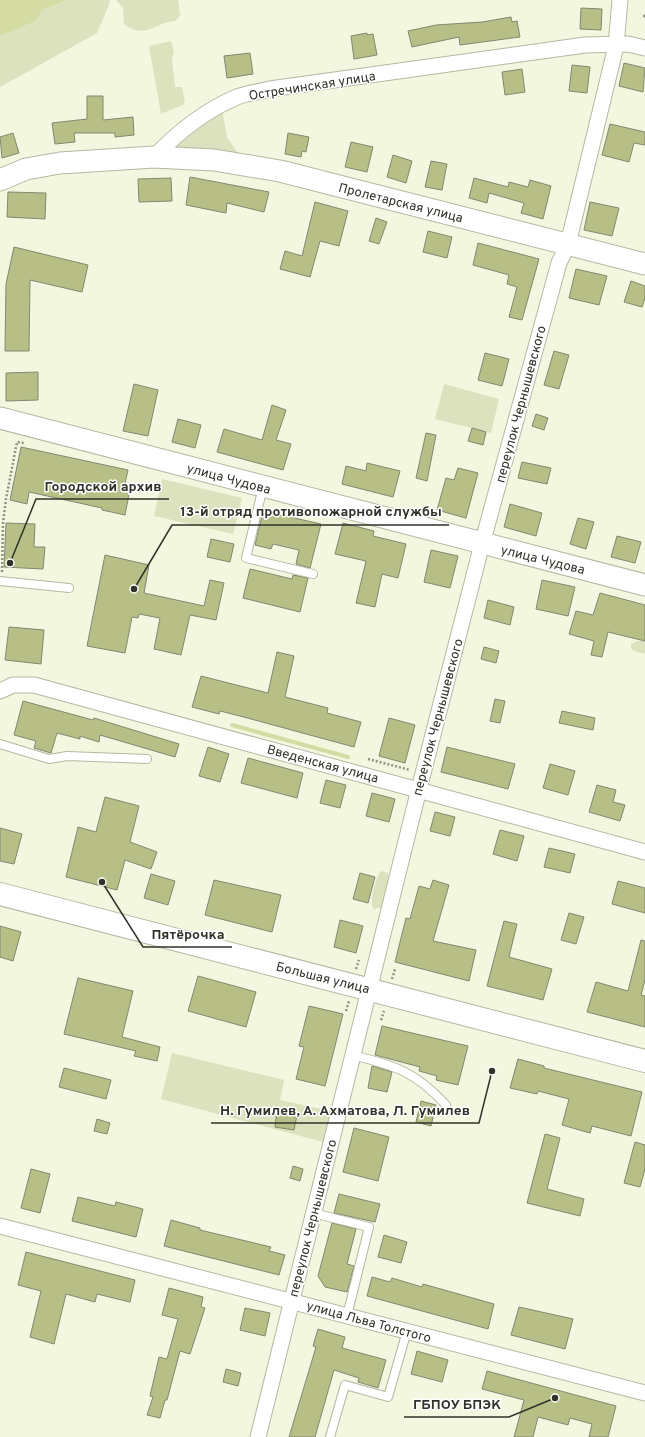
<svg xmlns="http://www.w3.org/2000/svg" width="645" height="1437" font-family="Overpass,sans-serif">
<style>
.green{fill:#dde2be}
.water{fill:#d5dca3}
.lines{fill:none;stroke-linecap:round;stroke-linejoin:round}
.stream{stroke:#d5dca3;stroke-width:4}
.building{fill:#b7be86;stroke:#848772}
.lane-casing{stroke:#b5b8a2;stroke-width:10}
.street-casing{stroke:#b5b8a2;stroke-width:17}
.secondary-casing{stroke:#b5b8a2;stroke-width:23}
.primary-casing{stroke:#b5b8a2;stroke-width:24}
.path{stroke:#8f9181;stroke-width:2.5;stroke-dasharray:2 2;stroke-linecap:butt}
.lane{stroke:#fff;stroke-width:8}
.street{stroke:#fff;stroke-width:15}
.secondary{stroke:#fff;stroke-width:21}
.primary{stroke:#fff;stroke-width:22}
.labels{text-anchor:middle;stroke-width:3;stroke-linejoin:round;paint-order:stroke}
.street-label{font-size:13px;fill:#313229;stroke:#fff}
.leader{fill:none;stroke:#313229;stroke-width:1.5}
.callout-dot{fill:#313229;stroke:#fff;stroke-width:1.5}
.callout-label{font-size:14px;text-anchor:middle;font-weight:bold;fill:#313229;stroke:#fff;stroke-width:3;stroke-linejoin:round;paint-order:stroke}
</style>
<rect width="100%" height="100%" fill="#f3f7df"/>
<!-- green -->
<g class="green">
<polygon points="68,0 109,0 110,2 97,33 0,87 0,35 36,21 42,10"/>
<path d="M116,0H178L180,15L176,21C156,21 146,41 124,24L123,8Z"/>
<polygon points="171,41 174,52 172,59 175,87 182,87 185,102 183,105 161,114 149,46"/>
<polygon points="222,109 227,137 239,155 174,149 184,135"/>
<polygon points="444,384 499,399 491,433 435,419"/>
<polygon points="162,479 242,498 233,534 154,516"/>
<polygon points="637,641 645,641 645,654 634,651 631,648 631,644"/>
<path d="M381,871L388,873L389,883L383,907L374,909C368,903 376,877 381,871Z"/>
<polygon points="172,1053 284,1080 280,1100 331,1111 323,1142 161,1099"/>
</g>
<!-- water -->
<polygon class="water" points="0,0 68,0 42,10 36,21 2,35 0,35"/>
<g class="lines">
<!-- stream -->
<polyline class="stream" points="232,725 348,757"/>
</g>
<!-- building -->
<g class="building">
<polygon points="581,8 602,9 601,30 580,29"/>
<polygon points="511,17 512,22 517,21 520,37 460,45 459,37 412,47 408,31 436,25 482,22"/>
<polygon points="367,33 367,35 373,34 377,55 354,59 351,36"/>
<polygon points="250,53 253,74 227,78 224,56"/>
<polygon points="624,63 645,68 643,92 619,86"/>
<polygon points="572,65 590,67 587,93 569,91"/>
<polygon points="522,69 525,92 505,95 502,72"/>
<polygon points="87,96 103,96 103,120 133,117 134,135 115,137 115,133 74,133 75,142 55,144 52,123 87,119"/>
<polygon points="610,124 645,132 645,145 634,143 629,162 602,155"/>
<polygon points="13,133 19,153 2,158 0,137"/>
<polygon points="288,133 309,137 306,152 302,151 301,157 285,154"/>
<polygon points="351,142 373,147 367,172 345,167"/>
<polygon points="393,155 412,161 406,183 387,177"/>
<polygon points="431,161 447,164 442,190 425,187"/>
<polygon points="190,177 269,192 264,212 227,203 226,213 186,205"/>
<polygon points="171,178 172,201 139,202 138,179"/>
<polygon points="474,178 508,187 509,182 528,187 530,180 551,186 543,219 521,213 524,203 489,193 487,203 469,198"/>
<polygon points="8,192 46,193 45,219 7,217"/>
<polygon points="315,202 348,211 339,246 320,241 310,277 280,269 285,251 302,256"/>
<polygon points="590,202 619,208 612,236 584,230"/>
<polygon points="376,218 387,222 379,244 369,241"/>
<polygon points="428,231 452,237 447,258 423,252"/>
<polygon points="478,243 539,259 522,320 509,317 517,287 507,284 509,275 473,265"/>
<polygon points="14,247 88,265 82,292 30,280 29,351 5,351 6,284"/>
<polygon points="576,269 607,276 599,305 569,298"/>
<polygon points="631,281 645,286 645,298 642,307 624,302"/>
<polygon points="554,351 569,355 559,389 544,385"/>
<polygon points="485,353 509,359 502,386 478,380"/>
<polygon points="38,372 38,400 6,401 6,373"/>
<polygon points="134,384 158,390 148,436 123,431"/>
<polygon points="272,405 286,410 276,440 291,444 283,470 217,452 224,429 262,440"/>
<polygon points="536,414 548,418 544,430 532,426"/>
<polygon points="178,419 201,425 195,448 172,442"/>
<polygon points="472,428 486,432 483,445 468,441"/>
<polygon points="426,433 436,435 427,481 416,478"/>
<polygon points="21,447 128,470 124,488 130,489 125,515 102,510 102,508 29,492 27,504 10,500"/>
<polygon points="522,462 551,468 547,484 518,478"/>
<polygon points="367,463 400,471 393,497 342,484 346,466 366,471"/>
<polygon points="458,468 478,473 466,518 437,510 446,478 454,480"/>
<polygon points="510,504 542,513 536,536 504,527"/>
<polygon points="263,511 321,524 310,568 296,564 299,550 273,544 271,549 255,545"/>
<polygon points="578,518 594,522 586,549 570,544"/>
<polygon points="6,523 35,524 34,547 45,547 43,569 4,567"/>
<polygon points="343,523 374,531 373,536 406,544 398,578 382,574 375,607 356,603 366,561 335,554"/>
<polygon points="617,536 641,542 635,563 611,557"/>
<polygon points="211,539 234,544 230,562 207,557"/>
<polygon points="431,550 458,556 450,588 424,582"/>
<polygon points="105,555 149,565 144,593 204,606 210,580 224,583 216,620 190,615 181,655 154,649 160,618 139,614 138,618 132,617 125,653 87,646"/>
<polygon points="250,569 292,579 293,575 308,578 300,612 243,598"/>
<polygon points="542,580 575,587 568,616 536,609"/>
<polygon points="600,593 645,605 645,641 608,632 602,657 591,655 594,641 569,634 576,611 593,615"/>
<polygon points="488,600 514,607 510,625 484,618"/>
<polygon points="9,627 44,630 41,664 5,660"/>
<polygon points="484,647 499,651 496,663 481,659"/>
<polygon points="277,652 294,656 285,697 328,708 327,713 361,722 354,747 240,716 220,711 219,714 192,707 201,676 268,693"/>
<polygon points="495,699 505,701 500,723 490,721"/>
<polygon points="23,701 93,720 94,718 179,744 175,757 100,735 99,742 80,736 80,739 57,733 51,753 34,748 36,741 14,735"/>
<polygon points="562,711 595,718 593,730 559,723"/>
<polygon points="389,718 415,725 405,763 379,756"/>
<polygon points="208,747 229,754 220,782 199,776"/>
<polygon points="447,747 515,764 508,789 441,772"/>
<polygon points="248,758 303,773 297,798 241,783"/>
<polygon points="550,764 575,771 568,795 543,788"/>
<polygon points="326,780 346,785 340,808 320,803"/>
<polygon points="597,785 616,790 613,802 625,805 620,821 589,812"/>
<polygon points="372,793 395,799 389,822 366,816"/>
<polygon points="105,797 139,806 130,842 157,852 151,869 125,860 117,890 66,877 78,827 96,832"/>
<polygon points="435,812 455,817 450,836 430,831"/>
<polygon points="0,828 22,834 14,864 0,861"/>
<polygon points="500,830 524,836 517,861 493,854"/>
<polygon points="549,848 575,854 570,873 544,867"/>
<polygon points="360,873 375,877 368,903 353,899"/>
<polygon points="151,874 175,881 168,905 144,898"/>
<polygon points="214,880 281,895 272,932 205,915"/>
<polygon points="433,880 449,885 433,941 476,950 469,981 395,962 406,918 410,919 419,886 430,889"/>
<polygon points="618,881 645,888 645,913 612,904"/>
<polygon points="569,913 584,917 576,944 561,940"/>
<polygon points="340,920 363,926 356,953 334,947"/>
<polygon points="504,921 517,924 509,957 552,969 543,1000 487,986"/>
<polygon points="0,926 21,932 13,961 0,957"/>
<polygon points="641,940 645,941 645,980 641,995 645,996 645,1027 587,1012 596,982 628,991"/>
<polygon points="198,976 256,992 246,1027 188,1011"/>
<polygon points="78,978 133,991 122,1037 160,1047 157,1061 134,1056 136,1051 64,1034"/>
<polygon points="309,1006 343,1014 325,1086 296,1079 304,1047 299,1046"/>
<polygon points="382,1026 468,1046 458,1085 436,1080 437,1076 419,1071 420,1067 375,1055"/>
<polygon points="518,1059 544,1066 544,1068 642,1092 631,1136 592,1126 590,1133 562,1125 569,1099 538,1091 537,1094 510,1088"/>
<polygon points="372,1066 392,1072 387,1092 368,1088"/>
<polygon points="64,1068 111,1080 106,1099 59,1087"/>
<polygon points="421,1101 436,1105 431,1126 416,1122"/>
<polygon points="277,1111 297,1115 294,1130 275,1127"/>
<polygon points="97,1119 110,1123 107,1134 94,1131"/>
<polygon points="354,1128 389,1137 378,1181 343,1172"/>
<polygon points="545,1134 560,1138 547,1189 584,1199 580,1216 527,1203"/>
<polygon points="635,1142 645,1145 645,1169 640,1187 624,1183"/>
<polygon points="293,1166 303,1169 300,1181 290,1178"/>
<polygon points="31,1169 50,1174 40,1213 21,1208"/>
<polygon points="339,1194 380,1204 375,1222 334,1213"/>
<polygon points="78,1197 115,1206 116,1202 143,1209 136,1237 72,1221"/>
<polygon points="171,1220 200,1228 200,1230 271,1247 269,1251 285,1255 279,1275 164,1246"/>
<polygon points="332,1223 356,1229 347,1264 354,1266 347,1292 325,1287 318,1276"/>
<polygon points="384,1235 407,1242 401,1263 378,1257"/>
<polygon points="26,1252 135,1280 130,1302 97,1294 95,1302 66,1294 54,1344 30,1337 41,1291 18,1285"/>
<polygon points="372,1277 390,1282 392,1278 422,1287 423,1284 494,1304 488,1329 367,1296"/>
<polygon points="169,1288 203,1297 201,1307 205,1308 190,1354 180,1351 167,1400 165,1400 160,1418 147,1415 153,1397 150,1396 159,1357 167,1359 178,1319 162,1315"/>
<polygon points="519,1307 573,1319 565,1349 511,1335"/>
<polygon points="245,1308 270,1313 265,1336 240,1330"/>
<polygon points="318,1329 345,1337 342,1348 386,1360 378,1388 358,1382 359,1378 334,1370 315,1437 289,1437 316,1347 313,1346"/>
<polygon points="417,1351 448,1360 442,1382 411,1374"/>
<polygon points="226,1369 241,1373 238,1386 223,1382"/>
<polygon points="487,1371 616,1406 608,1437 589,1437 592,1424 570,1418 568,1425 538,1417 533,1437 514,1437 524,1400 482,1389"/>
</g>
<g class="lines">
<defs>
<g id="lane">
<polyline points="263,487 246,558 313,574"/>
<polyline points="0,581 69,588"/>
<polyline points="0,744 49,759 67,756 147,759"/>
<path d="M352,1055C394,1065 416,1072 446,1105"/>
<polyline points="313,1213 369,1227 347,1316"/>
<polyline points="330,1437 345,1385 388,1397 407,1331"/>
</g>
<g id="street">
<path d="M154,157C177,133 206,110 237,97C247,93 260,92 270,89L585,45L628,44L645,48"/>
<polyline points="0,691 13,685 34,685 645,852"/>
<polyline points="0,1226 645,1393"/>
<polyline points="258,1437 419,789 482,544 559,263 568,244 616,46 620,0"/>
</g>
<g id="secondary">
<polyline points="0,180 26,169 60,163 154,157 214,160 280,171 645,264"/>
<polyline points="0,418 645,585"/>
</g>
<polyline id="primary" points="0,894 645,1061"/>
</defs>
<!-- lane casing -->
<use href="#lane" class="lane-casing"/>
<!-- street casing -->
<use href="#street" class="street-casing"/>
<!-- secondary casing -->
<use href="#secondary" class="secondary-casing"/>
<!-- primary casing -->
<use href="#primary" class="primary-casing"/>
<!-- path -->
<g class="path">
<polyline points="643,16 645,16"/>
<polyline points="2,572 3,523 6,499 17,442 24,443"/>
<polyline points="368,759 410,770"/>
<polyline points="356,969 359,960"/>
<polyline points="392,979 395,969"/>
<polyline points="346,1011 349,1001"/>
<polyline points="381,1020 384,1011"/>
</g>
<!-- lane -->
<use href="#lane" class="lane"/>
<!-- street -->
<use href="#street" class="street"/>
<!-- secondary -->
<use href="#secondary" class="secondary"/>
<!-- primary -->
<use href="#primary" class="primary"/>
</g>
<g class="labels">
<!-- street labels -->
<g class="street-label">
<text transform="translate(312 85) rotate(-9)" y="5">Остречинская улица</text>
<text transform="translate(401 202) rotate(14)" y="5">Пролетарская улица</text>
<text transform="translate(520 404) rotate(-75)" y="5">переулок Чернышевского</text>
<text transform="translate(229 478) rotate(15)" y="5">улица Чудова</text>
<text transform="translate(543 559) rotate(14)" y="5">улица Чудова</text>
<text transform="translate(437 717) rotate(-75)" y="5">переулок Чернышевского</text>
<text transform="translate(323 763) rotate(15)" y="5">Введенская улица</text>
<text transform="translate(323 977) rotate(14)" y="5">Большая улица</text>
<text transform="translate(312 1218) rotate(-76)" y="5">переулок Чернышевского</text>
<text transform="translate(369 1321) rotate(15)" y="5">улица Льва Толстого</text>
</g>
</g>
<!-- callouts -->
<path class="leader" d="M10 563L36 499H169M134 589L172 525H449M102 882L143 947H232M492 1071L479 1123H211M555 1398L509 1417H404"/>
<g class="callout-dot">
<circle cx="10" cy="563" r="4"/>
<circle cx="134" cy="589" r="4"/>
<circle cx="102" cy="882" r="4"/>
<circle cx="492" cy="1071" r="4"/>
<circle cx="555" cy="1398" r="4"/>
</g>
<g class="callout-label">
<text x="103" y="491">Городской архив</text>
<text x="311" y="516">13-й отряд противопожарной службы</text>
<text x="188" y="939">Пятёрочка</text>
<text x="345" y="1115">Н. Гумилев, А. Ахматова, Л. Гумилев</text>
<text x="457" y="1409">ГБПОУ БПЭК</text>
</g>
</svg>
